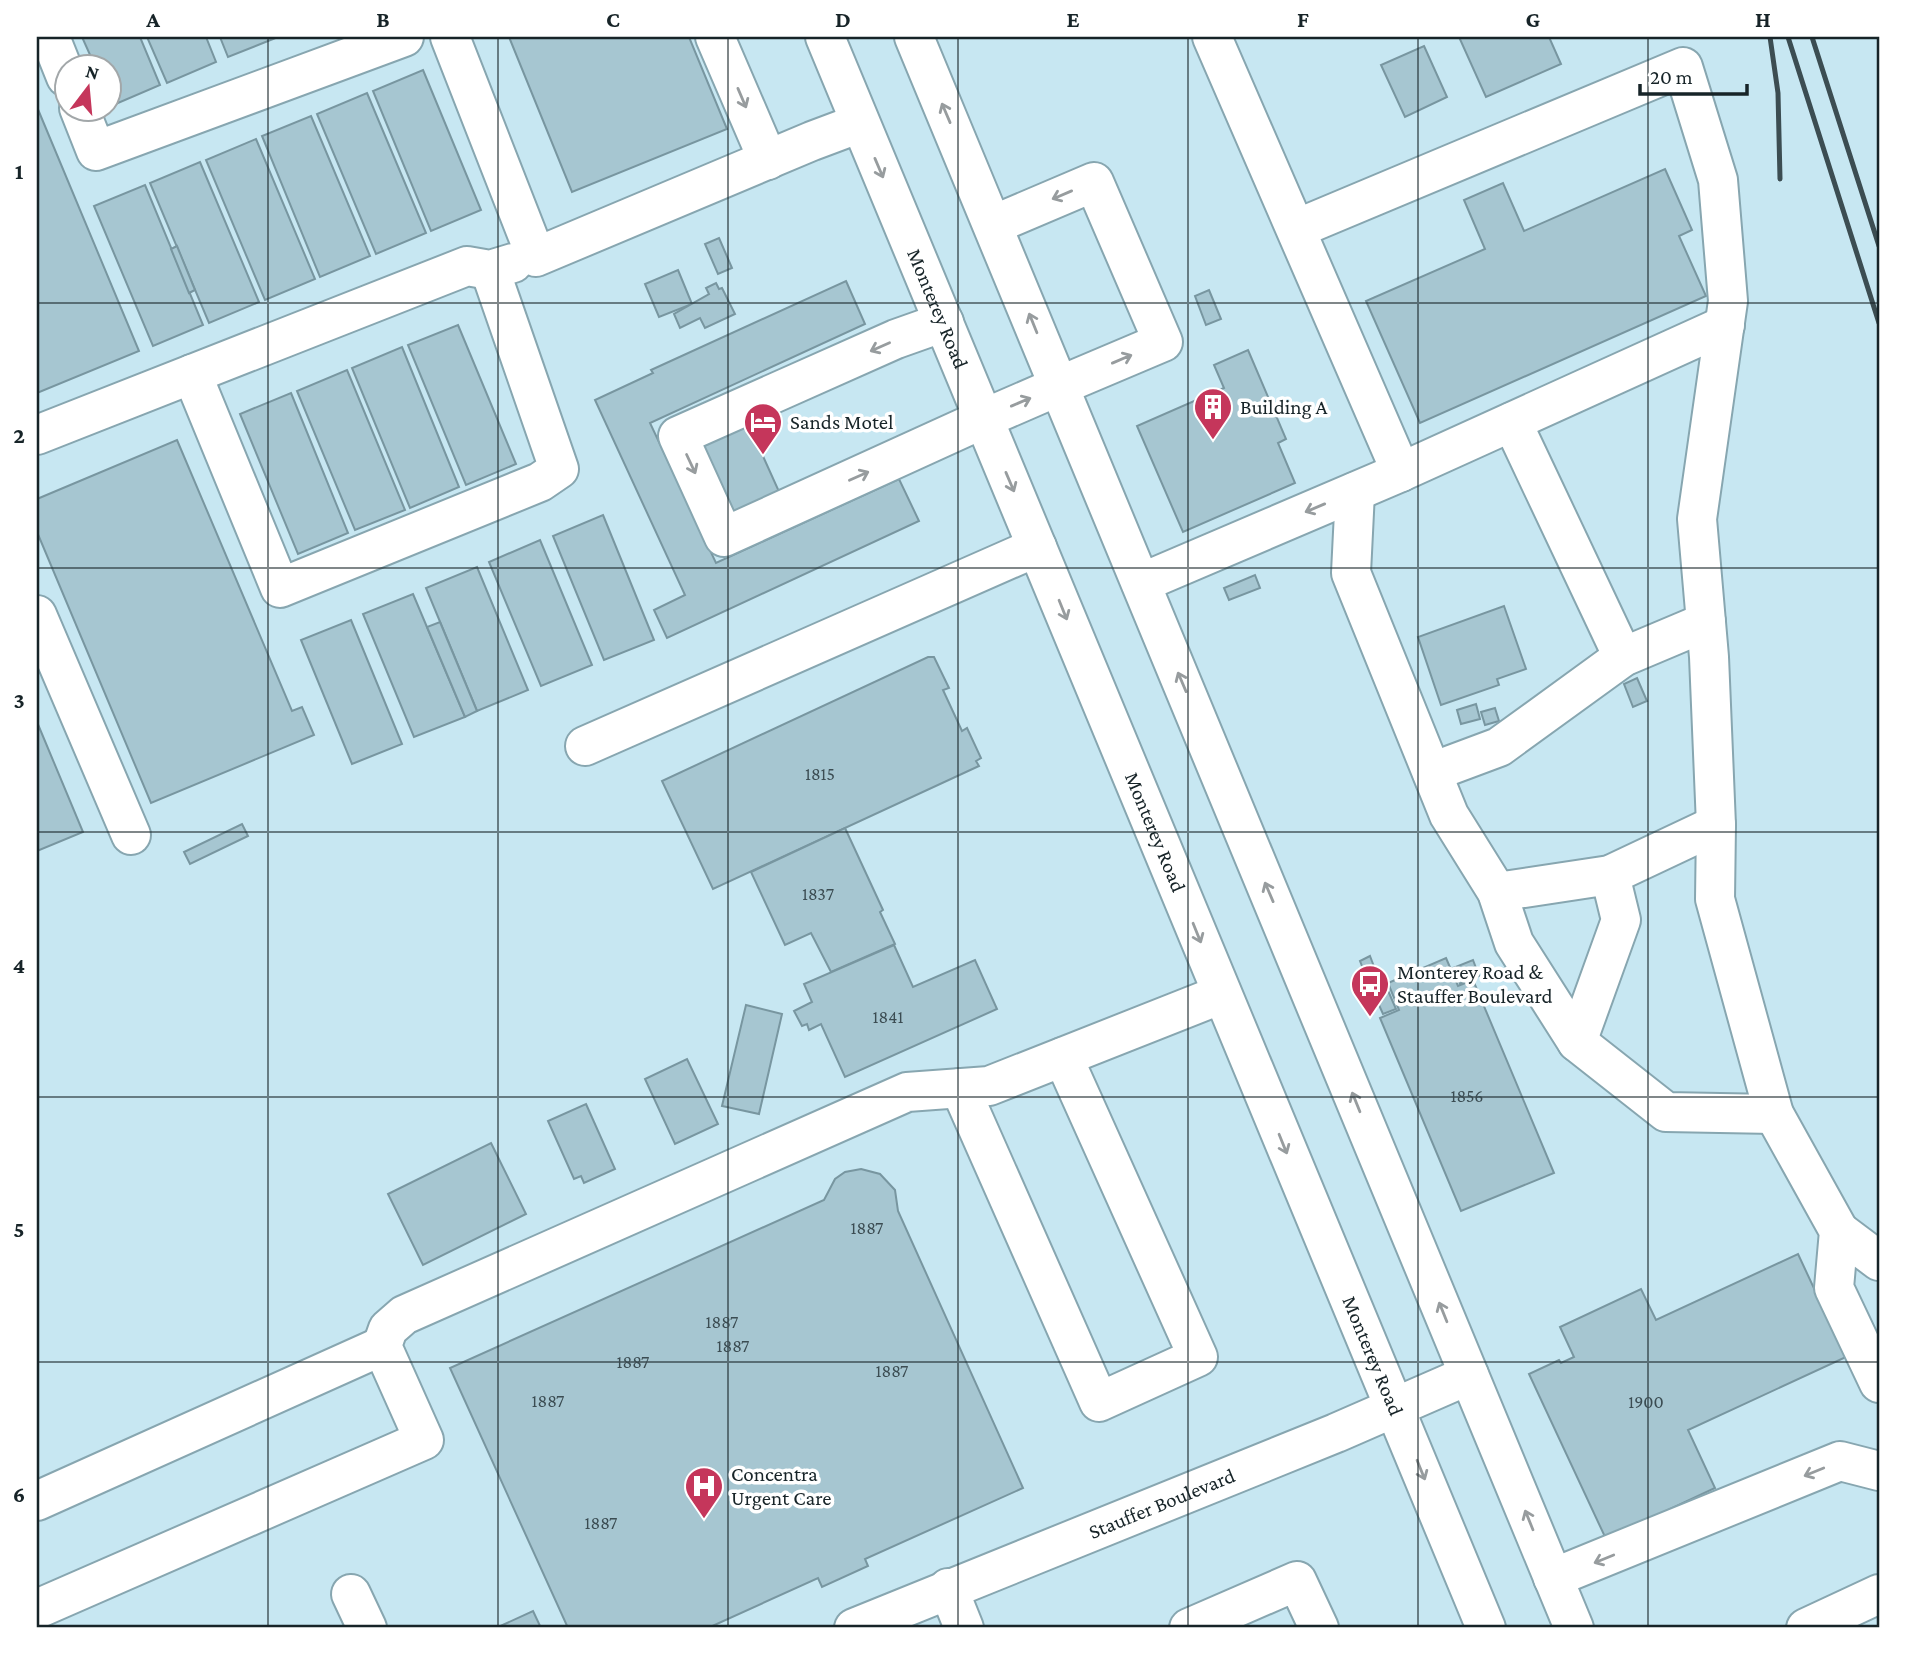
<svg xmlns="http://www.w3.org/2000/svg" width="1916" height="1665" font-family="'Crimson Pro',serif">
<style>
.building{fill:#a6c6d1;stroke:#7896a0;stroke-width:2}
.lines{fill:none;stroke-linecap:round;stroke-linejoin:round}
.minor-casing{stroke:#87a6b0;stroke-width:42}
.major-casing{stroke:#87a6b0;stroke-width:42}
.minor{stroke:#fff;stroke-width:38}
.major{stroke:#fff;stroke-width:38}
.rail{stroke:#3c4d52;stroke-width:5}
.oneway{stroke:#979c9e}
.grid{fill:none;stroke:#172428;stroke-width:2;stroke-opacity:0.55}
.labels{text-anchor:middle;stroke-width:7;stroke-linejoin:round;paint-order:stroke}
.number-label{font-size:18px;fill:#3b4c52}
.street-label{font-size:21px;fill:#172428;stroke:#fff}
.poi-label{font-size:21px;fill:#172428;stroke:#fff;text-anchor:start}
.neatline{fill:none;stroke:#172428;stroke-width:2.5}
.grid-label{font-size:23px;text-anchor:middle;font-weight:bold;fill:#172428}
</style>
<rect width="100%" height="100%" fill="#c7e7f2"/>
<!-- building -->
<g class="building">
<polygon points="82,37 140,37 160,85 111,106 108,66 95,66"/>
<polygon points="147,37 206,37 216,62 167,83"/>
<polygon points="220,37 278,37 228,57"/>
<polygon points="509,37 689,37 727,129 572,192"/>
<polygon points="1459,37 1549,37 1561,64 1486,97"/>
<polygon points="1424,46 1447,97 1405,117 1381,65"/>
<polygon points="423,70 481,210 431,231 373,91"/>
<polygon points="367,93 426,233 376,254 317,114"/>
<polygon points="37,107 139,351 37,393"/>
<polygon points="311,116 370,256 320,277 262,136"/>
<polygon points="256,139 315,279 265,300 206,160"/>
<polygon points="200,162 259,302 209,323 150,183"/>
<polygon points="1665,169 1692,230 1679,236 1706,296 1420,423 1366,301 1485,249 1464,200 1503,183 1524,231"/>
<polygon points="145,185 203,325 153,346 94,206"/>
<polygon points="719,238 732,268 718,274 705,244"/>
<polygon points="177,246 195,290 189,293 171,249"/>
<polygon points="678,270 692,304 659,317 645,284"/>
<polygon points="846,281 865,324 650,423 716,563 899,479 919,521 667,638 654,610 685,595 595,400 653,373 651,370"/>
<polygon points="716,283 719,289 722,288 735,314 705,328 700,318 680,328 674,314 709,294 706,288"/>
<polygon points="1209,290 1221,319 1206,325 1195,296"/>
<polygon points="458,325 516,464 466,485 408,345"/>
<polygon points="402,347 459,487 410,508 352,368"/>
<polygon points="1248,350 1286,439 1278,443 1295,483 1183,532 1137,426 1224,388 1214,365"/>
<polygon points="347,370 405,510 355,530 297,391"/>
<polygon points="291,393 348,533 298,554 240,414"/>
<polygon points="748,423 781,496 733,521 697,443"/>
<polygon points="177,440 292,711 302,707 314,735 151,803 37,532 37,499"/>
<polygon points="603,515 654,640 604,660 553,536"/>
<polygon points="540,540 592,665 541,686 489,562"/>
<polygon points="477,567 528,690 477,711 426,588"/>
<polygon points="1255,575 1260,588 1229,600 1224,588"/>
<polygon points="413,594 465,717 414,737 363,614"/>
<polygon points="1504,606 1526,669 1497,679 1499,685 1441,705 1418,637"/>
<polygon points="351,620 402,744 352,764 301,640"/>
<polygon points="440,622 477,711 465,717 427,627"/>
<polygon points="928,657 934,657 949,688 943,690 962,731 967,728 981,758 976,761 979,766 713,889 662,781"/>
<polygon points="1637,678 1647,701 1633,707 1624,684"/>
<polygon points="1476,704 1480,719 1461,724 1457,710"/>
<polygon points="1495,708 1499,721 1485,725 1481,712"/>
<polygon points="37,722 83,832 37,851"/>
<polygon points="242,824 248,836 190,864 184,852"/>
<polygon points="845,828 883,910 880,912 895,944 831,972 811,933 785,945 751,872"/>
<polygon points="894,945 913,987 975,960 997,1009 845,1077 821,1024 809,1030 807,1024 802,1026 794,1011 812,1002 804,984"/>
<polygon points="1370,956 1376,972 1366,976 1360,961"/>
<polygon points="1446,958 1458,986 1473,980 1554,1173 1461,1211 1380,1018 1399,1010 1388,983"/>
<polygon points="1473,960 1479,976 1460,984 1453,968"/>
<polygon points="1383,979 1396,1009 1383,1014 1370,985"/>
<polygon points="746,1005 782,1014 759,1114 722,1106"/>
<polygon points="687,1059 718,1124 675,1144 645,1079"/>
<polygon points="586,1104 615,1169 584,1183 581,1176 574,1179 548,1121"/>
<polygon points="491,1143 526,1214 423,1265 388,1194"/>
<polygon points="861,1169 880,1174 895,1190 898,1211 1023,1488 865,1559 868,1566 822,1587 818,1578 708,1628 568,1628 450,1368 824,1200 835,1179 845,1172"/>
<polygon points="1798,1254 1846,1357 1688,1430 1715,1488 1606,1539 1529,1374 1559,1360 1561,1363 1574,1357 1560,1327 1641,1289 1656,1320"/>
<polygon points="533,1611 541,1628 496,1628"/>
</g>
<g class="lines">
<defs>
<g id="minor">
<polyline points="50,37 66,77"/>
<polyline points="450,37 536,257 812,141 860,123"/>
<polyline points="715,37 768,160"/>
<polyline points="1212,37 1401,472"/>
<polyline points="79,108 96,151 404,37"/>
<polyline points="993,225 1094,182 1163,342 1059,386"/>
<polyline points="1296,229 1683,67 1718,180 1728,301 1697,519 1709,657 1716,825 1715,899 1774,1114 1839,1231 1834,1288 1879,1383"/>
<polyline points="944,322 896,339 678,436 724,537 983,419"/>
<polyline points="192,374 280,588 540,482 559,469 490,270"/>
<polyline points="1512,422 1623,657"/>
<polyline points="37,435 467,266 490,270 513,263"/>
<polyline points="1355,492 1351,573 1449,815 1497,892 1514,943 1577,1042 1666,1112 1774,1114"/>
<polyline points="1141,583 1401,472 1725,325"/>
<polyline points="37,615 131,835"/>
<polyline points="585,746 1037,547"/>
<polyline points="1432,772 1499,747 1623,657 1706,622"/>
<polyline points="1497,892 1610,875 1716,825"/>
<polyline points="1577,1042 1621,920 1610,875"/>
<polyline points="960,1088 1099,1402 1198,1357 1063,1057"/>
<polyline points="1839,1231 1879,1261"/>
<polyline points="37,1501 382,1346"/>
<polyline points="1553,1578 1840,1461 1879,1471"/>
<polyline points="948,1588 964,1628"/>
<polyline points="351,1594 367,1628"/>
<polyline points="37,1609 424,1440 382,1346 388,1329 404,1315 907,1092 989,1086 1222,994"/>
<path id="s1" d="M854,1628L1336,1433L1469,1375"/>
<polyline points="1189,1628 1297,1581 1319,1628"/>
<polyline points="1806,1628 1879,1594"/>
</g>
<g id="major">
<path id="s2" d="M825,37L1486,1628"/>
<polyline points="914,37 1574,1628"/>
<polyline points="983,419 1059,386"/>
</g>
</defs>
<!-- minor casing -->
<use href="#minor" class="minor-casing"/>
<!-- major casing -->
<use href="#major" class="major-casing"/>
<!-- minor -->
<use href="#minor" class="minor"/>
<!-- major -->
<use href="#major" class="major"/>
<!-- rail -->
<g class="rail">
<polyline points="1770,37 1778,93 1780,179"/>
<polyline points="1788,37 1879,323"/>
<polyline points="1812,37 1879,246"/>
</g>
</g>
<!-- one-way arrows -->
<defs><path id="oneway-shaft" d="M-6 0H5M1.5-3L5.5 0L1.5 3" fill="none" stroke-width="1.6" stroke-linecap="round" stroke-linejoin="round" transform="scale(1.75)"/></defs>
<g class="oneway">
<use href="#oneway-shaft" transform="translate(742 98) rotate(67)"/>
<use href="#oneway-shaft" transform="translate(946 113) rotate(-113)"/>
<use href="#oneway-shaft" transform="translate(879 168) rotate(67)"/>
<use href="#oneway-shaft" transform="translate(1062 195) rotate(157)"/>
<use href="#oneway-shaft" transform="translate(1033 323) rotate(-112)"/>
<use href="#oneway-shaft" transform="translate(880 347) rotate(156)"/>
<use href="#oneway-shaft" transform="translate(1122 359) rotate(-23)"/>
<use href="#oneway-shaft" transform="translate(1021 402) rotate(-23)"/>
<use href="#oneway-shaft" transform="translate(691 464) rotate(65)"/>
<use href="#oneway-shaft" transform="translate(859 476) rotate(-24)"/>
<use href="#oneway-shaft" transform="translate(1010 482) rotate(67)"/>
<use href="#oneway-shaft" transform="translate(1315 508) rotate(157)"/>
<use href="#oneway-shaft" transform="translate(1063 610) rotate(68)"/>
<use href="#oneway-shaft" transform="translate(1182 682) rotate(-113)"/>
<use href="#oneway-shaft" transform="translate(1269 892) rotate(-113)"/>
<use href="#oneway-shaft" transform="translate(1197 933) rotate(68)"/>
<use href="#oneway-shaft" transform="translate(1356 1102) rotate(-112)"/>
<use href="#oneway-shaft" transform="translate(1283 1144) rotate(68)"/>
<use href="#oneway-shaft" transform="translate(1443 1312) rotate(-112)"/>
<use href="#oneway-shaft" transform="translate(1421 1470) rotate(68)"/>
<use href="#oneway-shaft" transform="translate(1814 1472) rotate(158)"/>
<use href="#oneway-shaft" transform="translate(1529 1520) rotate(-112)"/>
<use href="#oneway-shaft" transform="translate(1604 1559) rotate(158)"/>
</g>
<!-- grid -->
<path class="grid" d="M268,37V1628M498,37V1628M728,37V1628M958,37V1628M1188,37V1628M1418,37V1628M1648,37V1628M37,303H1879M37,568H1879M37,832H1879M37,1097H1879M37,1362H1879"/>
<!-- icons -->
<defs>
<symbol id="building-pin" viewBox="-11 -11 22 30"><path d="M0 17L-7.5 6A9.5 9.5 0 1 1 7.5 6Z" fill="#c5365b" stroke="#fff"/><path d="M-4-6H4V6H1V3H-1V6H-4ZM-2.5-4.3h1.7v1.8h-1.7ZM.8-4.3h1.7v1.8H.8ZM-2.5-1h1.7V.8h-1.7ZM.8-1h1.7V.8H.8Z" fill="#fff"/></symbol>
<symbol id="hotel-pin" viewBox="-11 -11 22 30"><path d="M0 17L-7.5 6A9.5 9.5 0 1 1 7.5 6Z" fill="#c5365b" stroke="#fff"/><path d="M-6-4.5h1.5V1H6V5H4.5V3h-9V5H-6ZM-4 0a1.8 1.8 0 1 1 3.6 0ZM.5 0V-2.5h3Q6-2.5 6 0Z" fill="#fff"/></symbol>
<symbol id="bus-pin" viewBox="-11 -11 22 30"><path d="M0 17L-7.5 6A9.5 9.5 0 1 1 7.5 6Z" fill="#c5365b" stroke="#fff"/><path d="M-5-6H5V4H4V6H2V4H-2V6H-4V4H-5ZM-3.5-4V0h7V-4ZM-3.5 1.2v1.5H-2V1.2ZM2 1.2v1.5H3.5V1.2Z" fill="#fff"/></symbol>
<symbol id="hospital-pin" viewBox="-11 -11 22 30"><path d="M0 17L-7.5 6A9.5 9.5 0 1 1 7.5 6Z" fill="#c5365b" stroke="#fff"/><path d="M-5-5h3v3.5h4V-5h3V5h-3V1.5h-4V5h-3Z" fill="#fff"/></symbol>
</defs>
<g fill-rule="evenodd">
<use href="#building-pin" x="1191" y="385" width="44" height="60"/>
<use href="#hotel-pin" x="741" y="400" width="44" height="60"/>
<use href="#bus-pin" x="1348" y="962" width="44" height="60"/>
<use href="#hospital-pin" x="682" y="1464" width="44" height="60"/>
</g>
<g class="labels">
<!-- number labels -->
<g class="number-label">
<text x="820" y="780">1815</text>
<text x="818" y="900">1837</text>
<text x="888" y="1023">1841</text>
<text x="1467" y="1102">1856</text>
<text x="867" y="1234">1887</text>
<text x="722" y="1328">1887</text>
<text x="733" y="1352">1887</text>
<text x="633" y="1368">1887</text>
<text x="892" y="1377">1887</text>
<text x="548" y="1407">1887</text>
<text x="1646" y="1408">1900</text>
<text x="601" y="1529">1887</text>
</g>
<!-- street labels -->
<g class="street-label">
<text dy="7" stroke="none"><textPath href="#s2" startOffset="294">Monterey Road</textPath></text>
<text dy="7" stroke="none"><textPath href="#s2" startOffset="861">Monterey Road</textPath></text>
<text dy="7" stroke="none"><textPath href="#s2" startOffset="1428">Monterey Road</textPath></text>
<text dy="7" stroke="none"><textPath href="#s1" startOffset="332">Stauffer Boulevard</textPath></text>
</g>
<!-- poi labels -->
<g class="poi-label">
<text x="1240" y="414">Building A</text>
<text x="790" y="429">Sands Motel</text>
<text x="1397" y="979">Monterey Road &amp;<tspan x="1397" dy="24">Stauffer Boulevard</tspan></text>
<text x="731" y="1481">Concentra<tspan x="731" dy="24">Urgent Care</tspan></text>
</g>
</g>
<!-- border -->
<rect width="1916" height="1665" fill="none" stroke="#ffffff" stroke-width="77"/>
<!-- north arrow -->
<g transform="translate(88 88) rotate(16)"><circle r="33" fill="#ffffff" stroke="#a2a7a9" stroke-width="2"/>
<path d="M0-5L12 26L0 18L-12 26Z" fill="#c5365b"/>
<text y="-10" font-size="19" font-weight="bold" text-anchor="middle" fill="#172428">N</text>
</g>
<!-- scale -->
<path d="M1640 84v10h107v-10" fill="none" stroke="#172428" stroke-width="3.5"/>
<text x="1650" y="84" font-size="21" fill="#172428" stroke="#ffffff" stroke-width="5" paint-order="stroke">20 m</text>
<rect x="38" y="38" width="1840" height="1588" class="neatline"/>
<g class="grid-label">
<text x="153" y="27">A</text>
<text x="383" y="27">B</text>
<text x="613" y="27">C</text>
<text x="843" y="27">D</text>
<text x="1073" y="27">E</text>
<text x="1303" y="27">F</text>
<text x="1533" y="27">G</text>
<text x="1763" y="27">H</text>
<text x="19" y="179">1</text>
<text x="19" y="443">2</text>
<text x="19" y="708">3</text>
<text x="19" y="973">4</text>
<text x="19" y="1237">5</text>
<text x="19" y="1502">6</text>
</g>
</svg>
